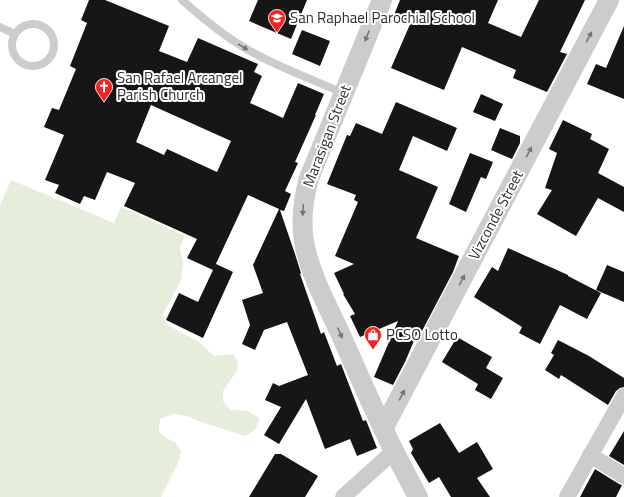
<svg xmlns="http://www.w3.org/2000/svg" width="624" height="497" font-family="'Titillium Web',sans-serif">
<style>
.green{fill:#e4eedb}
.building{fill:#161616;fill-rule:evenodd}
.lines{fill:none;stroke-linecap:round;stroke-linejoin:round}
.service{stroke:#ccc;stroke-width:8}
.minor{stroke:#ccc;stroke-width:16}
.tertiary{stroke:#ccc;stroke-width:20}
.oneway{fill:#767676}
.labels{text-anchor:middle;stroke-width:4;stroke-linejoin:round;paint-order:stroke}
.poi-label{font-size:15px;fill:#2f2f2f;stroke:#fff;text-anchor:start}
.street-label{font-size:15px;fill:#2f2f2f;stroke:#fff}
</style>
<rect width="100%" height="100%" fill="#fff"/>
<!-- green -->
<polygon class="green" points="11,180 114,223 121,207 185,236 180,247 183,263 181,280 163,314 166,324 199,342 214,356 234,354 238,364 237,371 223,391 223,401 230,410 247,411 260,418 255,430 245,436 198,421 187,416 173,414 160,419 159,431 166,438 175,442 181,451 178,463 161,497 0,497 0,205"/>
<!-- building -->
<g class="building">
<path d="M89,0H105L169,26L159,51L187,62L198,38L258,64L254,72L262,76L250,103L283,118L298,83L324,94L315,115H316L295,162L298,163L285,191L291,194L284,211L280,210L295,254L301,273L300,274L321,334L324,332L337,366L341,364L363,421L366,420L377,448L357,456L350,439L325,449L306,399L279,444L264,435L281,407L265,400L273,383L279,386L308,375L287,322L264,330L255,350L242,344L250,325L242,300L263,293L253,265L279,209L248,195L215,266L216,264L233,272L203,338L166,320L179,293L198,302L213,270L187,258L197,239L124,206L135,183L107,172L95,200L84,196L80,204L55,193L59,185L45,180L64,135L44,127L52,108L59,110L76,69L70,66L87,23L81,20ZM151,105L231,141L217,172L167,149L164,155L136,142Z"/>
<polygon points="258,0 307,0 291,39 249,21"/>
<polygon points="400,0 498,0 488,23 521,37 539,0 585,0 560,52 567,54 547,92 513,78 516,70 462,47 444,90 391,68 411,22 394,15"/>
<polygon points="624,26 624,99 587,84 596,64 606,68"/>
<polygon points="302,30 330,41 320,66 292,54"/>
<polygon points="481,94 503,104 495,121 473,112"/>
<polygon points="396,102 457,128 447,151 413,136 399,170 438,187 416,238 459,256 453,272 422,331 419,329 405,362 393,385 374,377 398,321 360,337 350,316 355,314 343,294 344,294 334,273 354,264 335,256 358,202 354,200 356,195 327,184 347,135 350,136 356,123 382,134"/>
<polygon points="563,120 592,134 590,139 609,149 598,173 624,187 624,212 598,198 576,236 537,214 552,190 545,188 557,153 549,149"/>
<polygon points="500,128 520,136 520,143 512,159 491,150"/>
<polygon points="470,153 493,162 486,179 481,177 466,212 449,204"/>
<polygon points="508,248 568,275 568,276 601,293 587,319 560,305 540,344 519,333 522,327 474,297 492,267 498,271"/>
<polygon points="607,265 624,272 624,302 596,290"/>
<polygon points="457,337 492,357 486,368 503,378 491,399 475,390 478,384 442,362"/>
<polygon points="558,340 589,356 624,378 624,387 620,388 616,391 608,405 561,375 559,379 545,370 554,355 551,353"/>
<polygon points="440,423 459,453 477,442 493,469 477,478 490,497 451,497 439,477 429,483 411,453 413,449 409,441"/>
<polygon points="624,431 624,465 609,456"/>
<polygon points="275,454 281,454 318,476 305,497 249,497"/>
<polygon points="595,469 619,484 622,485 616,497 580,497"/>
</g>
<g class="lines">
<!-- service -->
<g class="service">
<path d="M182,0C200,16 219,32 240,45C272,65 309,78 343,93"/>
<circle cx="33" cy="45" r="21"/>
<polyline points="0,27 15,34"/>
</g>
<!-- minor -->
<g class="minor">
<polyline points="590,455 624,476"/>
<polyline points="343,497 394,451"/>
<polyline points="567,497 624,396"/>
</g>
<!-- tertiary -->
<g class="tertiary">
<path d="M382,0L309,178C303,200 300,224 305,247C312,278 328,307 341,335C358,374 375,413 394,451C402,467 410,482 418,497"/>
<polyline points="383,429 609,0"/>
</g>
</g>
<!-- one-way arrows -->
<defs><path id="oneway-solid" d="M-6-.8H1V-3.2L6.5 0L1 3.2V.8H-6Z"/></defs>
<g class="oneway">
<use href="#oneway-solid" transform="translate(367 36) rotate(112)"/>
<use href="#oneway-solid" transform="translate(589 37) rotate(-62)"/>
<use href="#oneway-solid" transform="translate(243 47) rotate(31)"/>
<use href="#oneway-solid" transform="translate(529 152) rotate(-62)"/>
<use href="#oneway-solid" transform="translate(303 210) rotate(94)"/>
<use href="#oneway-solid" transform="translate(462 280) rotate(-62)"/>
<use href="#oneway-solid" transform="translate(340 333) rotate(66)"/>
<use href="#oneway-solid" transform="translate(402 395) rotate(-62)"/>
</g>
<!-- icons -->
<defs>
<symbol id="school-pin" viewBox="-11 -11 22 30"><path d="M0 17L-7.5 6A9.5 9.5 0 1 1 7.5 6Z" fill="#f62121" stroke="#fff"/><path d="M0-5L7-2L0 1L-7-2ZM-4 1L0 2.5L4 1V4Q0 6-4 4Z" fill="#fff"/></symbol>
<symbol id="church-pin" viewBox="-11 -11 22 30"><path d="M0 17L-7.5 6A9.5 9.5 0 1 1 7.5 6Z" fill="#f62121" stroke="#fff"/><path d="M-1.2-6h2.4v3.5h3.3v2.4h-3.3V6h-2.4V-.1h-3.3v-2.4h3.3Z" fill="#fff"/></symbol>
<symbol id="shop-pin" viewBox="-11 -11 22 30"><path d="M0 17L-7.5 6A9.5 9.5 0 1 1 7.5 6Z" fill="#f62121" stroke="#fff"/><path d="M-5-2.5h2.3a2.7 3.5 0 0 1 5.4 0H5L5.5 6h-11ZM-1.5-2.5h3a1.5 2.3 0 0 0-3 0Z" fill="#fff"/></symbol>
</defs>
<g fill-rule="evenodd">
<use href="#school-pin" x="267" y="8" width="20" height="27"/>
<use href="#church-pin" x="94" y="77" width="20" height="27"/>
<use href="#shop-pin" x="363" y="325" width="20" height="27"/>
</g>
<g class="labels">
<!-- poi labels -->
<g class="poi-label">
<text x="290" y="23">San Raphael Parochial School</text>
<text x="117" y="83">San Rafael Arcangel<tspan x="117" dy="17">Parish Church</tspan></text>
<text x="386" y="340">PCSO Lotto</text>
</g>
<!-- street labels -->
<g class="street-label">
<text transform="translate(327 136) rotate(-69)" y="5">Marasigan Street</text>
<text transform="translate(496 215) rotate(-62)" y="5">Vizconde Street</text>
</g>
</g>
</svg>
